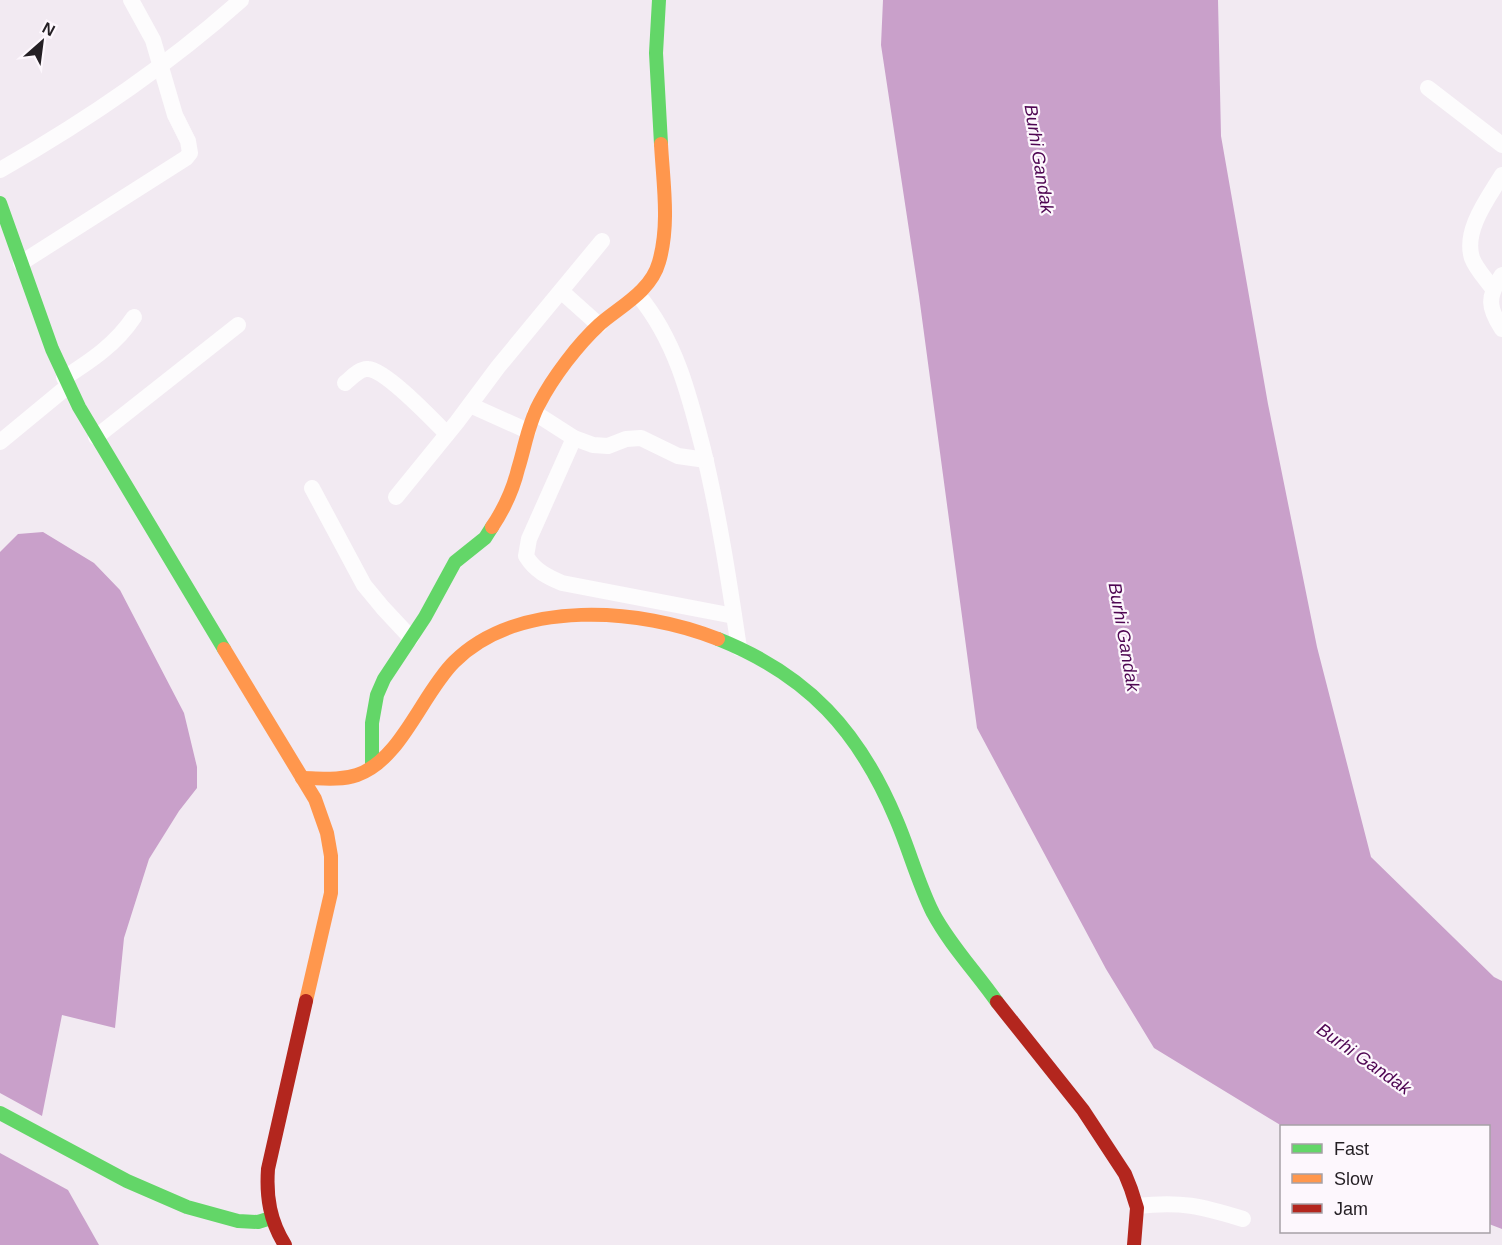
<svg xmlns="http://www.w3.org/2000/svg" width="1502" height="1245" font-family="Helvetica,sans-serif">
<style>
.water{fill:#c9a0ca}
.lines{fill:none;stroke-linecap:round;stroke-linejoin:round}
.street{stroke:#fdfcfd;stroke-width:16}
.fast{stroke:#63d668;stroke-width:14}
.slow{stroke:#ff974d;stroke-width:14}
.jam{stroke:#b3261e;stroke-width:14}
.labels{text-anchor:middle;stroke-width:4.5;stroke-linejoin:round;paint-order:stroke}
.water-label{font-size:18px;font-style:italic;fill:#4f0753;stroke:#fdf7fd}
</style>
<rect width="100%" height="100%" fill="#f2eaf2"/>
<!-- water -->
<g class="water">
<polygon points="883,0 1218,0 1221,136 1268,404 1317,647 1371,857 1494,977 1502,981 1502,1229 1489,1224 1488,1126 1282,1126 1154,1048 1106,969 977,728 919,296 881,45"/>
<polygon points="43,532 94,563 120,590 184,713 197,767 197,788 179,811 149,859 124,938 115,1028 62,1015 42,1116 0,1093 0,552 18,534"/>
<polygon points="0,1153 68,1190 99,1245 0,1245"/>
</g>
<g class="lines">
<!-- street -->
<g class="street">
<polyline points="1428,88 1502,145"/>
<path d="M0,170C86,121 167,66 241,0"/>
<polyline points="21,263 186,158 190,153 188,141 175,115 153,40 131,0"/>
<path d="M1502,275C1487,297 1488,307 1502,329"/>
<path d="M1493,289C1486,279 1476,269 1472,258C1463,230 1489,197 1502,175"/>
<polyline points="561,291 599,325"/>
<path d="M638,295C675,339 689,394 703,449C719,515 729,581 739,648"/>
<path d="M64,378C92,360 116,344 134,317"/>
<path d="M345,383C351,378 360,368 368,369C386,370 433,420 447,434"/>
<polyline points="470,405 528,431"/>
<polyline points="535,413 574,438 593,445 608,446 626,439 641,438 678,456 706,460"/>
<polyline points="96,437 238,325"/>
<path d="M574,438L529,539L526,556C535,571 548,577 562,583L734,616"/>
<polyline points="0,442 68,386"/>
<polyline points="312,488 364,585 383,608 411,638"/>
<polyline points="396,497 457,422 498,367 602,241"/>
<path d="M1137,1206C1181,1201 1201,1206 1243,1219"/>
</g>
<!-- fast -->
<g class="fast">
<polyline points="659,0 656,53 661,144"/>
<polyline points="0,203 52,349 79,407 224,649"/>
<path d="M718,639C808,675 859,731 896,819C909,849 918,883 933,913C950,945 976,972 997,1002"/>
<polyline points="372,766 372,723 377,695 384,679 425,617 455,562 485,538 492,527"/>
<polyline points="0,1113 127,1181 187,1207 238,1221 258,1222 271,1218"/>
</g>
<!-- slow -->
<g class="slow">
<path d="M492,527C504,509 513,490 518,469C525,447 528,424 539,404C553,377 578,344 600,324C621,306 651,291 659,262C670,224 663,182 661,144"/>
<polyline points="224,649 315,799 327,833 331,856 331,893 306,1001"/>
<path d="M302,778C320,778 339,781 357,775C401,760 422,694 454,662C518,598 641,608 718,639"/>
</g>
<!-- jam -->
<g class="jam">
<polyline points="997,1002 1083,1110 1125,1174 1131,1189 1137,1208 1134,1245"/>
<path d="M285,1245C270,1221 266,1197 268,1169L306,1001"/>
</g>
</g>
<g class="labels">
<!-- water labels -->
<g class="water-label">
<text transform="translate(1039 159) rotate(81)" y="6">Burhi Gandak</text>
<text transform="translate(1124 637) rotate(80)" y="6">Burhi Gandak</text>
<text transform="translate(1364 1059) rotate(35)" y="6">Burhi Gandak</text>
</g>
</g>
<!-- legend -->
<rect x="1280" y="1125" width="210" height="108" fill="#fdf7fd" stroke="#a6a1a6" stroke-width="1.5"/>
<rect x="1292" y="1144" width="30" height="9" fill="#63d668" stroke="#a6a1a6" stroke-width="1.5"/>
<text x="1334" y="1155" font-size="18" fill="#241f24">Fast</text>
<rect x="1292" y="1174" width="30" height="9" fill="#ff974d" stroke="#a6a1a6" stroke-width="1.5"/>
<text x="1334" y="1185" font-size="18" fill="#241f24">Slow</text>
<rect x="1292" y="1204" width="30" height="9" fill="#b3261e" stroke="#a6a1a6" stroke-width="1.5"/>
<text x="1334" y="1215" font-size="18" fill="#241f24">Jam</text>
<!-- north arrow -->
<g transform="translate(42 42) rotate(28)" stroke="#fdf7fd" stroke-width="4.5" paint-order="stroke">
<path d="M0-4.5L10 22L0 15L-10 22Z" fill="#241f24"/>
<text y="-9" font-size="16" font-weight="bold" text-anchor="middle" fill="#241f24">N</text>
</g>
</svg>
